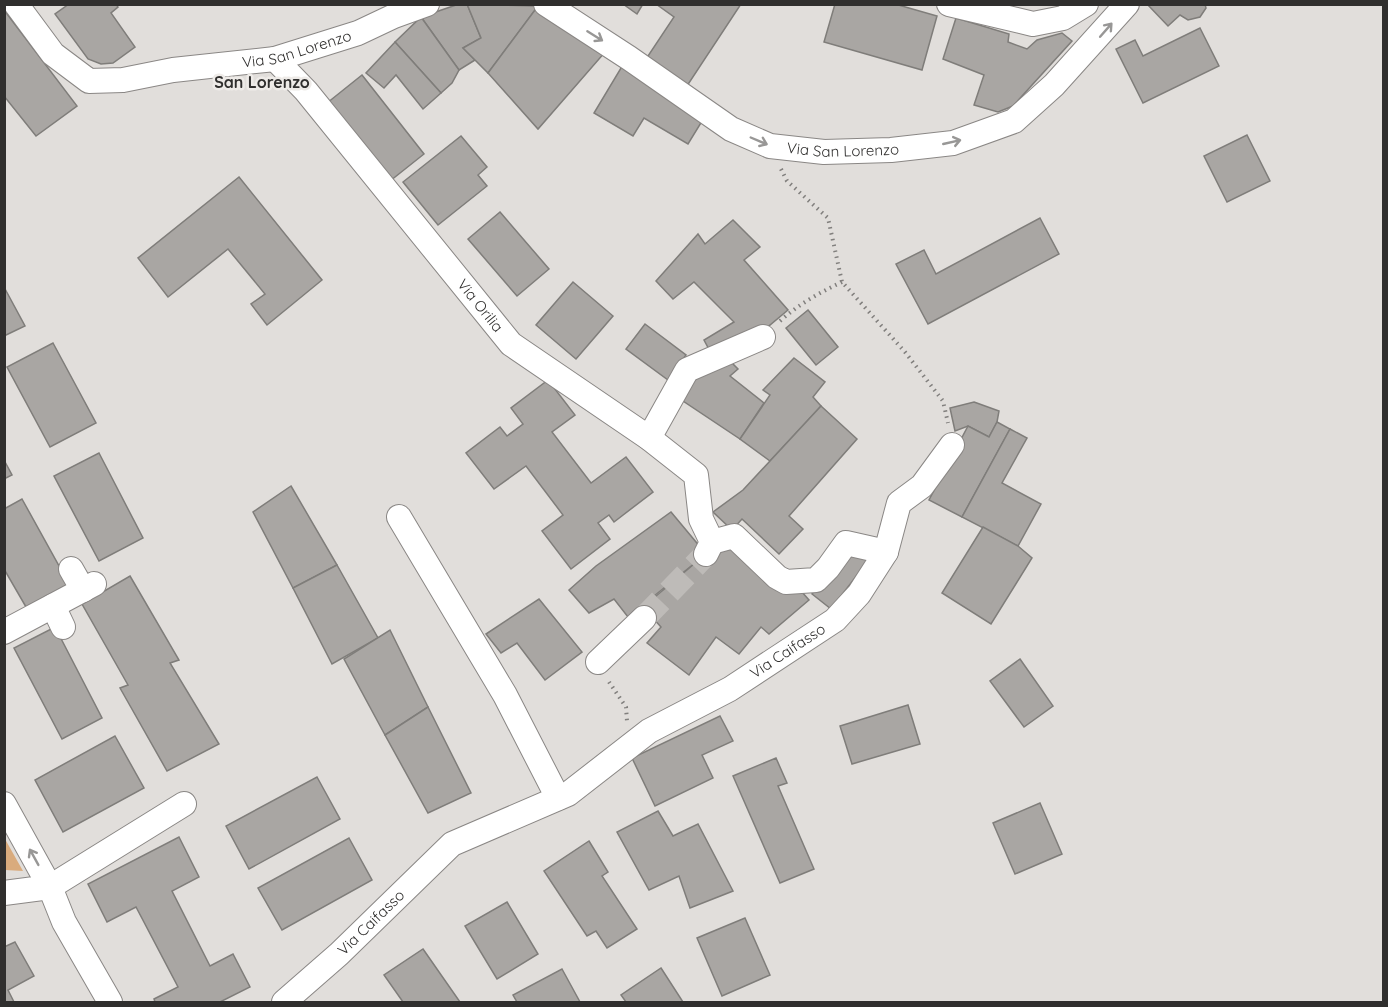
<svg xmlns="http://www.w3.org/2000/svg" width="1388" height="1007" font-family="Quicksand,sans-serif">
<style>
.green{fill:#d9ab7d}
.building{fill:#a9a6a3;stroke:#7f7d7a;stroke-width:1.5}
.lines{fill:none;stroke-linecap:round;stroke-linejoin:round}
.minor-tunnel{stroke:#bebbb8;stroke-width:24;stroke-dasharray:24 12;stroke-linecap:butt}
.minor-casing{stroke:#8a8785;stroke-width:26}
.path{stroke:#817f7d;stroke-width:4;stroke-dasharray:1.5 4.5;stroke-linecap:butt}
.minor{stroke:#fff;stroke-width:24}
.oneway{stroke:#989796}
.labels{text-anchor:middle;stroke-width:5;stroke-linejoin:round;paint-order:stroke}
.street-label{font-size:15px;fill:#302f2e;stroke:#eeebe8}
.neighbourhood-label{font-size:16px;font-weight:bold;fill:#302f2e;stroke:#eeebe8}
</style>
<rect width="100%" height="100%" fill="#e1dedb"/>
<!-- green -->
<polygon class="green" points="5,839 23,871 5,870"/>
<!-- building -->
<g class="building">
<polygon points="69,4 116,4 118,7 111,13 135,47 113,63 101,64 88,59 55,14"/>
<polygon points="459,4 467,4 481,38 463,48 475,60 459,70 421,17"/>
<polygon points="467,4 538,6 488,73 463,48 481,38"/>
<polygon points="623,4 643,4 637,14"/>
<polygon points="656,4 741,4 685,89 644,62 674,17"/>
<polygon points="835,4 895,4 937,16 922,70 824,42"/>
<polygon points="1147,4 1205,4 1206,8 1200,17 1188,20 1180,15 1168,26"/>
<polygon points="538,6 606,51 538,129 488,73"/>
<polygon points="4,10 77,106 36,136 4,96"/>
<polygon points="421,17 459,70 452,83 441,93 395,42"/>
<polygon points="956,18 1009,34 1008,42 1027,49 1037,40 1062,33 1072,41 1013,106 998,112 974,105 984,75 943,59"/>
<polygon points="1200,28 1219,66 1143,103 1116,49 1135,40 1143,56"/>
<polygon points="395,42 441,93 423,109 396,75 384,88 366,73"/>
<polygon points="624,63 707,113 688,144 644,118 633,136 594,113"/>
<polygon points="362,75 424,154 390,181 327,103"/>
<polygon points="1247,135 1270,181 1227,202 1204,156"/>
<polygon points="461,136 487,167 478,175 487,186 438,225 403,182"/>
<polygon points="239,177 322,280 267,325 251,304 265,294 228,249 168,297 138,258"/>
<polygon points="500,212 549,269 517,296 468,239"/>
<polygon points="1040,218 1059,254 928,324 896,264 924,250 936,274"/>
<polygon points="733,220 760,247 744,260 788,310 758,335 711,353 704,340 734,322 694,282 673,299 656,281 698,234 705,244"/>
<polygon points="573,282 613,316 576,359 536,325"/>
<polygon points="4,287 25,326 4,336"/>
<polygon points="808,310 838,347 816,365 786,328"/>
<polygon points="645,324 686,355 668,380 626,349"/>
<polygon points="53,343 96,423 50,447 7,367"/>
<polygon points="725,356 738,369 730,376 764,403 740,439 683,401 694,377"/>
<polygon points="794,358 825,382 813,397 821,406 770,461 740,439 770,395 763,390"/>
<polygon points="548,380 575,415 552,432 591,483 626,457 653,492 614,522 609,515 598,523 610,539 571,569 542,531 563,515 526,466 494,489 466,453 500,427 507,436 523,424 511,408"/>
<polygon points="974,402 999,411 997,422 989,437 968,426 955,431 950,408"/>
<polygon points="821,406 857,439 789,516 803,529 779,554 742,519 732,530 713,512 743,490"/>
<polygon points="997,422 1010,429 962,517 929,500 968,426 989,437"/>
<polygon points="1010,429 1027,438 1002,483 1041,504 1018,546 962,517"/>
<polygon points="99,453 143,538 99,561 54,476"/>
<polygon points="4,460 12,475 4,479"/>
<polygon points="291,486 337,565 293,588 253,512"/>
<polygon points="22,499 69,584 26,607 4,569 4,509"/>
<polygon points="671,512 706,554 628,617 614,599 589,613 569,590 596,566"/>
<polygon points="983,527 1018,546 1032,558 991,624 942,593"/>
<polygon points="734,539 794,583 809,600 769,634 761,627 739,654 716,637 689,675 647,643 661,627 643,607 706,554"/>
<polygon points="850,547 868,561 831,609 812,594"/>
<polygon points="337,565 378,638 332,664 293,588"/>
<polygon points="130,576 179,660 170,663 219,744 167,771 120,688 128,685 82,604"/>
<polygon points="539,599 582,652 545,680 517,643 501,653 486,634"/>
<polygon points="55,627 102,718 62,739 14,648"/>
<polygon points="390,630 428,707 385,735 344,659"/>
<polygon points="1020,659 1053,706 1024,727 990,681"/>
<polygon points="908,705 920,744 852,764 840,726"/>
<polygon points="428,707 471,793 428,813 385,735"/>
<polygon points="720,716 733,741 702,755 713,778 655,806 632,758"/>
<polygon points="115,736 144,788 63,832 35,780"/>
<polygon points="776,758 787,783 778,786 814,869 780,883 733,776"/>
<polygon points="317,777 340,819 249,869 226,826"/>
<polygon points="1040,803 1062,854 1015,874 993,823"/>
<polygon points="658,811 673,836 698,824 733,891 690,908 679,876 649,890 617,832"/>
<polygon points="179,837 199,877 172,891 210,966 233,954 250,987 220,1002 155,1002 154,999 178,987 136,907 107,922 88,884"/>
<polygon points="349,838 372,880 282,930 258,888"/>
<polygon points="589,841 608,872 602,876 637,929 607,948 596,931 587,936 544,871"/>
<polygon points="507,902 538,954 497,979 465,926"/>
<polygon points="745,918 770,975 722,996 697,938"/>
<polygon points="15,942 34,976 8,990 14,1002 4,1002 4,947"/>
<polygon points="423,949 460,1002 403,1002 384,975"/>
<polygon points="661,968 683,1002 626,1002 621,995"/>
<polygon points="562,969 580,1002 517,1002 513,995"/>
</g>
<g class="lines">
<!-- minor-tunnel -->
<polyline class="minor-tunnel" points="644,618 706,554"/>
<defs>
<g id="minor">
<path id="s1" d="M16,4L53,54L89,81L123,80L173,70L275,59L358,33L394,16L427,4"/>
<path id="s2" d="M546,4L629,58L731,129L770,146L824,152L891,150L953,143L1014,121L1054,85L1127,4"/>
<polyline points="949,4 1033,24 1063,18 1086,4"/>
<path id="s3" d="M275,59L306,91L511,344L649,438L696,475L701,519L712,542L706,554"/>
<polyline points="649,438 687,370 763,337"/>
<polyline points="399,517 505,695 558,798"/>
<polyline points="712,542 734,536 777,577 786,582 816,580 828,568 846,543 886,552"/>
<polyline points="71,569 83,590"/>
<polyline points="53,606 63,627"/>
<polyline points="4,632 94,584"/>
<polyline points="598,662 644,618"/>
<polyline points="4,804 50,887 4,893"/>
<polyline points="110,1002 64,922 50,887 184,804"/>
<path id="s4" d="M284,1002L339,954L452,844L568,794L649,731L730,689L835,620L859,594L886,552L899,503L922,486L952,445"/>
</g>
</defs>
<!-- minor casing -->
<use href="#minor" class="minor-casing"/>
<!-- path -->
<g class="path">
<polyline points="781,169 787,181 828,218 842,282 905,352 943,401 948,423"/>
<path d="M780,321C799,304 819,293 842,282"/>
<polyline points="609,682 626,707 627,721"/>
</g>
<!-- minor -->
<use href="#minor" class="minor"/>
</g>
<!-- one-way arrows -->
<defs><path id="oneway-shaft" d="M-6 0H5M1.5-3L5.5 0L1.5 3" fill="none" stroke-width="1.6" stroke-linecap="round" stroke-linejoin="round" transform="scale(1.5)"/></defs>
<g class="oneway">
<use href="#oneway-shaft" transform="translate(1106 30) rotate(-49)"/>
<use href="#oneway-shaft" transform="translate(595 36) rotate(32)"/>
<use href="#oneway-shaft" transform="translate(759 141) rotate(23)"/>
<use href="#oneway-shaft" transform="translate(952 142) rotate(-13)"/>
<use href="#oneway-shaft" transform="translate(34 857) rotate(-119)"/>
</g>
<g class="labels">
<!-- street labels -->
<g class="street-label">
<text dy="5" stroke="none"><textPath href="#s1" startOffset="318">Via San Lorenzo</textPath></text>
<text dy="5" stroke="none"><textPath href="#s2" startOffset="339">Via San Lorenzo</textPath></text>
<text dy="5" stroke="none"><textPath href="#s3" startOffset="321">Via Orilia</textPath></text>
<text dy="5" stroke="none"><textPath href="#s4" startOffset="620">Via Caifasso</textPath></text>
<text dy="5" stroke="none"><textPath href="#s4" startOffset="118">Via Caifasso</textPath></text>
</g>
<!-- neighbourhood labels -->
<g class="neighbourhood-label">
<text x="262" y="88">San Lorenzo</text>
</g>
</g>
<!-- border -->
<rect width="1388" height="1007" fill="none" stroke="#302f2e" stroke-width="12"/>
</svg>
